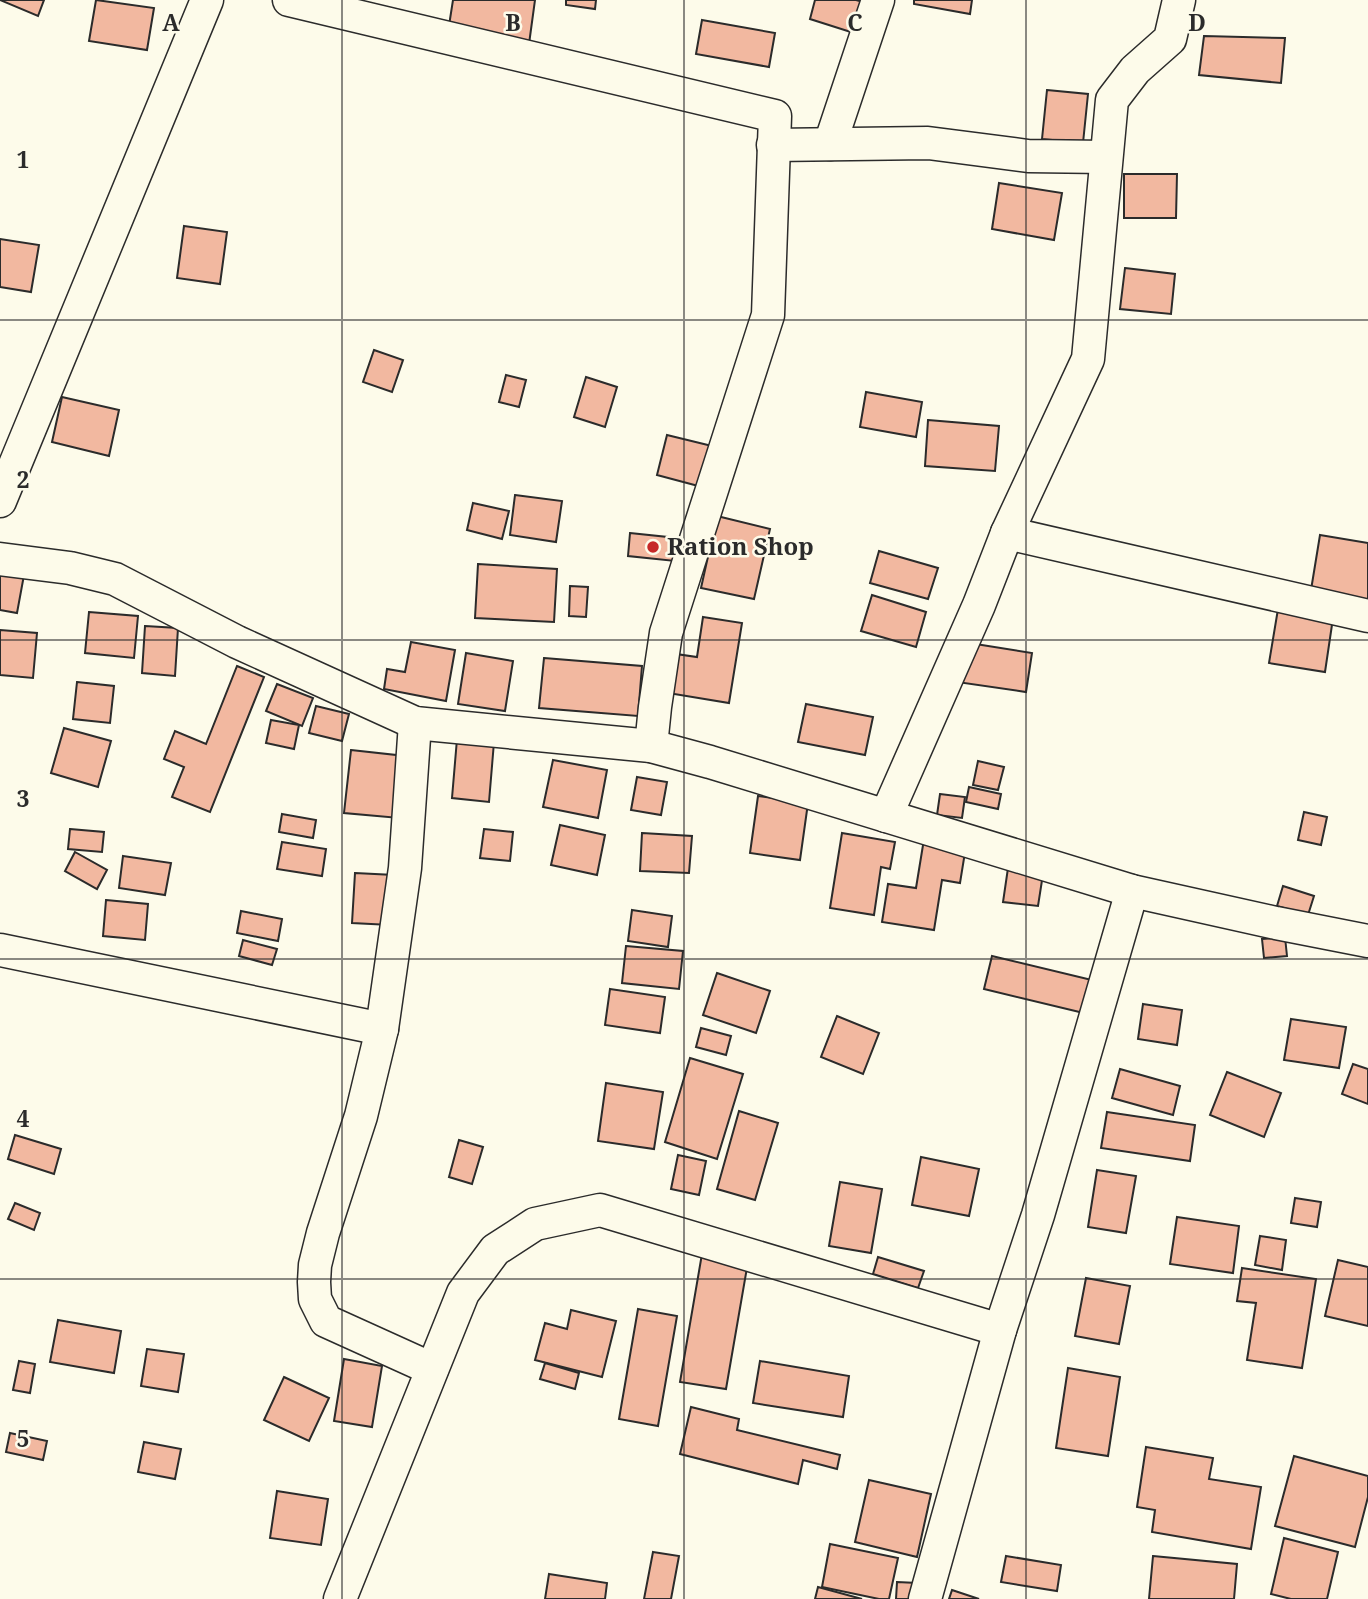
<svg xmlns="http://www.w3.org/2000/svg" width="1368" height="1599" font-family="'Noto Serif',serif">
<style>
.building{fill:#f2b8a0;stroke:#2b2b2b;stroke-width:2}
.lines{fill:none;stroke-linecap:round;stroke-linejoin:round}
.street-casing{stroke:#2b2b2b;stroke-width:35}
.street{stroke:#fdfbea;stroke-width:32}
.grid{fill:none;stroke:#2b2b2b;stroke-width:2;stroke-opacity:0.55}
.poi-dot{fill:#c62828;stroke:#fdfbea;stroke-width:2.5}
.labels{text-anchor:middle;stroke-width:5;stroke-linejoin:round;paint-order:stroke}
.poi-label{font-size:24px;font-weight:bold;fill:#2b2b2b;stroke:#fdfbea;text-anchor:start}
.grid-label{font-size:23px;text-anchor:middle;font-weight:bold;fill:#2b2b2b;stroke:#fdfbea;stroke-width:5;stroke-linejoin:round;paint-order:stroke}
</style>
<rect width="100%" height="100%" fill="#fdfbea"/>
<!-- building -->
<g class="building">
<polygon points="0,0 44,0 38,16"/>
<polygon points="96,0 154,8 147,50 89,41"/>
<polygon points="453,0 535,0 529,44 448,32"/>
<polygon points="566,0 596,0 595,9 566,5"/>
<polygon points="815,0 856,0 867,3 857,34 810,19"/>
<polygon points="914,0 972,0 970,14 914,4"/>
<polygon points="702,20 775,33 769,67 696,54"/>
<polygon points="1204,36 1285,38 1281,83 1199,75"/>
<polygon points="1047,90 1088,94 1083,143 1042,139"/>
<polygon points="1124,174 1177,174 1176,218 1124,218"/>
<polygon points="999,183 1062,193 1054,240 992,229"/>
<polygon points="184,226 227,232 220,284 177,278"/>
<polygon points="0,239 39,245 31,292 0,287"/>
<polygon points="1125,268 1175,274 1171,314 1120,309"/>
<polygon points="374,350 403,360 392,392 363,382"/>
<polygon points="506,375 526,380 519,407 499,402"/>
<polygon points="586,377 617,387 605,427 574,417"/>
<polygon points="866,392 922,402 916,437 860,427"/>
<polygon points="62,397 119,410 109,456 52,442"/>
<polygon points="928,420 999,426 995,471 925,466"/>
<polygon points="667,435 712,446 702,487 657,475"/>
<polygon points="515,495 562,501 556,542 510,535"/>
<polygon points="473,503 509,511 502,539 467,530"/>
<polygon points="717,516 770,529 754,599 701,588"/>
<polygon points="630,533 677,538 675,561 628,556"/>
<polygon points="1320,535 1368,543 1368,600 1311,590"/>
<polygon points="879,551 938,568 928,599 870,583"/>
<polygon points="478,564 557,569 554,622 475,618"/>
<polygon points="0,571 24,575 17,613 0,610"/>
<polygon points="570,586 588,587 586,617 569,616"/>
<polygon points="872,595 926,612 916,647 861,631"/>
<polygon points="1278,609 1333,618 1325,672 1269,663"/>
<polygon points="89,612 138,616 134,658 85,653"/>
<polygon points="703,617 742,623 729,703 662,692 669,653 697,657"/>
<polygon points="145,626 178,628 175,676 142,673"/>
<polygon points="0,630 37,633 33,678 0,675"/>
<polygon points="411,642 455,650 446,701 384,689 387,669 405,672"/>
<polygon points="963,642 1032,653 1026,692 957,682"/>
<polygon points="466,653 513,661 505,711 458,704"/>
<polygon points="544,658 642,666 638,716 539,708"/>
<polygon points="237,666 264,677 210,812 172,797 184,767 164,759 175,731 206,744"/>
<polygon points="77,682 114,686 110,723 73,719"/>
<polygon points="277,684 313,698 302,726 266,711"/>
<polygon points="806,704 873,717 865,755 798,742"/>
<polygon points="316,706 349,714 342,741 309,733"/>
<polygon points="271,720 299,725 294,749 266,743"/>
<polygon points="64,728 111,741 98,787 51,773"/>
<polygon points="457,739 494,742 489,802 452,798"/>
<polygon points="351,750 405,756 399,818 344,813"/>
<polygon points="553,760 607,770 598,818 543,807"/>
<polygon points="978,761 1004,767 998,790 973,785"/>
<polygon points="637,777 667,782 661,815 631,810"/>
<polygon points="969,787 1001,794 998,809 966,802"/>
<polygon points="940,794 965,797 962,818 937,815"/>
<polygon points="758,796 808,803 800,860 750,853"/>
<polygon points="1304,812 1327,817 1321,845 1298,840"/>
<polygon points="282,814 316,820 313,838 279,832"/>
<polygon points="560,825 605,835 597,875 551,865"/>
<polygon points="70,829 104,832 102,852 68,849"/>
<polygon points="484,829 513,832 510,861 480,858"/>
<polygon points="642,833 692,836 689,873 640,871"/>
<polygon points="842,833 895,842 890,869 881,867 874,915 830,908"/>
<polygon points="924,839 966,846 960,883 942,880 934,930 882,922 888,884 916,888"/>
<polygon points="282,842 326,849 322,876 277,869"/>
<polygon points="75,852 107,870 97,889 65,871"/>
<polygon points="123,856 171,863 165,895 119,888"/>
<polygon points="1008,868 1043,874 1038,906 1003,902"/>
<polygon points="355,873 394,875 390,925 352,923"/>
<polygon points="1283,886 1314,896 1308,915 1277,906"/>
<polygon points="106,900 148,904 145,940 103,936"/>
<polygon points="632,910 672,916 668,947 628,941"/>
<polygon points="241,911 282,919 278,941 237,933"/>
<polygon points="1285,937 1287,956 1264,958 1262,939"/>
<polygon points="243,940 277,949 272,965 239,956"/>
<polygon points="626,946 683,951 679,989 622,983"/>
<polygon points="992,956 1100,982 1092,1015 984,989"/>
<polygon points="717,973 770,991 756,1033 703,1015"/>
<polygon points="610,989 665,997 660,1033 605,1025"/>
<polygon points="1143,1004 1182,1010 1177,1045 1138,1039"/>
<polygon points="837,1016 879,1033 863,1074 821,1057"/>
<polygon points="1291,1019 1346,1027 1339,1068 1284,1060"/>
<polygon points="701,1028 731,1036 726,1055 696,1047"/>
<polygon points="690,1058 743,1074 717,1159 665,1142"/>
<polygon points="1353,1064 1368,1069 1368,1104 1342,1094"/>
<polygon points="1120,1069 1180,1086 1173,1115 1112,1098"/>
<polygon points="1227,1072 1281,1093 1264,1137 1210,1115"/>
<polygon points="606,1083 663,1092 654,1149 598,1141"/>
<polygon points="739,1111 778,1123 755,1200 717,1189"/>
<polygon points="1107,1112 1195,1125 1190,1161 1101,1148"/>
<polygon points="15,1135 61,1149 54,1174 8,1159"/>
<polygon points="459,1140 483,1147 472,1184 449,1177"/>
<polygon points="678,1155 706,1161 699,1195 671,1189"/>
<polygon points="921,1157 979,1169 969,1216 912,1205"/>
<polygon points="1097,1170 1136,1176 1126,1233 1088,1227"/>
<polygon points="840,1182 882,1189 871,1253 829,1246"/>
<polygon points="1295,1198 1321,1202 1317,1227 1291,1223"/>
<polygon points="15,1203 40,1213 34,1230 8,1219"/>
<polygon points="1177,1217 1239,1226 1233,1273 1170,1264"/>
<polygon points="1260,1236 1286,1240 1282,1270 1255,1265"/>
<polygon points="703,1248 749,1256 726,1389 680,1382"/>
<polygon points="878,1257 924,1271 918,1288 873,1274"/>
<polygon points="1338,1260 1368,1267 1368,1326 1325,1316"/>
<polygon points="1242,1268 1316,1279 1302,1368 1247,1360 1256,1303 1237,1301"/>
<polygon points="1086,1278 1130,1286 1119,1344 1075,1336"/>
<polygon points="638,1309 677,1316 658,1426 619,1419"/>
<polygon points="571,1310 616,1321 602,1377 535,1360 545,1323 567,1329"/>
<polygon points="58,1320 121,1331 114,1373 50,1362"/>
<polygon points="147,1349 184,1354 178,1392 141,1386"/>
<polygon points="344,1359 382,1366 372,1427 334,1421"/>
<polygon points="19,1361 35,1364 30,1393 13,1390"/>
<polygon points="760,1361 849,1376 843,1417 753,1403"/>
<polygon points="545,1363 579,1373 575,1389 540,1379"/>
<polygon points="1068,1368 1120,1377 1108,1456 1056,1448"/>
<polygon points="284,1377 329,1398 309,1441 264,1420"/>
<polygon points="691,1407 739,1419 737,1430 840,1455 837,1469 803,1460 798,1484 680,1454"/>
<polygon points="10,1433 47,1441 43,1460 6,1452"/>
<polygon points="144,1442 181,1449 175,1479 138,1472"/>
<polygon points="1146,1447 1213,1458 1209,1479 1261,1487 1251,1549 1152,1532 1155,1510 1137,1507"/>
<polygon points="1294,1456 1368,1476 1368,1497 1355,1547 1275,1526"/>
<polygon points="869,1480 931,1494 917,1557 855,1542"/>
<polygon points="277,1491 328,1499 321,1545 270,1538"/>
<polygon points="1284,1538 1338,1552 1327,1599 1291,1599 1271,1594"/>
<polygon points="830,1544 898,1558 889,1599 879,1599 822,1587"/>
<polygon points="653,1552 679,1556 671,1599 644,1599"/>
<polygon points="1006,1556 1061,1565 1057,1591 1001,1582"/>
<polygon points="1153,1556 1237,1564 1234,1599 1149,1599"/>
<polygon points="549,1574 607,1583 605,1599 545,1599"/>
<polygon points="897,1582 917,1583 916,1599 896,1599"/>
<polygon points="818,1587 862,1599 815,1599"/>
<polygon points="952,1590 979,1599 949,1599"/>
</g>
<g class="lines">
<defs>
<g id="street">
<polyline points="289,0 775,116 768,315 666,633 655,707 651,746"/>
<polyline points="830,144 878,0"/>
<polyline points="773,145 928,143 1028,156 1106,157"/>
<polyline points="0,501 207,0"/>
<polyline points="1007,533 1368,616"/>
<polyline points="0,559 70,568 115,579 237,642 415,723 651,746 710,762 1132,891 1276,923 1368,941"/>
<polyline points="415,723 405,868 382,1029 361,1116 323,1233 315,1265 314,1282 315,1299 326,1321 432,1369"/>
<polyline points="886,816 979,605 1007,533 1088,359 1112,100 1135,70 1170,39 1179,0"/>
<polyline points="0,950 382,1029"/>
<polyline points="340,1599 463,1293 495,1250 535,1224 600,1210 1000,1330"/>
<polyline points="925,1599 1000,1330 1038,1215 1132,891"/>
</g>
</defs>
<!-- street casing -->
<use href="#street" class="street-casing"/>
<!-- street -->
<use href="#street" class="street"/>
</g>
<!-- grid -->
<path class="grid" d="M342,0V1599M684,0V1599M1026,0V1599M0,320H1368M0,640H1368M0,959H1368M0,1279H1368"/>
<!-- markers -->
<circle class="poi-dot" cx="653" cy="547" r="7"/>
<g class="labels">
<!-- poi labels -->
<g class="poi-label">
<text x="667" y="555">Ration Shop</text>
</g>
</g>
<g class="grid-label">
<text x="171" y="31">A</text>
<text x="513" y="31">B</text>
<text x="855" y="31">C</text>
<text x="1197" y="31">D</text>
<text x="23" y="168">1</text>
<text x="23" y="488">2</text>
<text x="23" y="807">3</text>
<text x="23" y="1127">4</text>
<text x="23" y="1447">5</text>
</g>
</svg>
